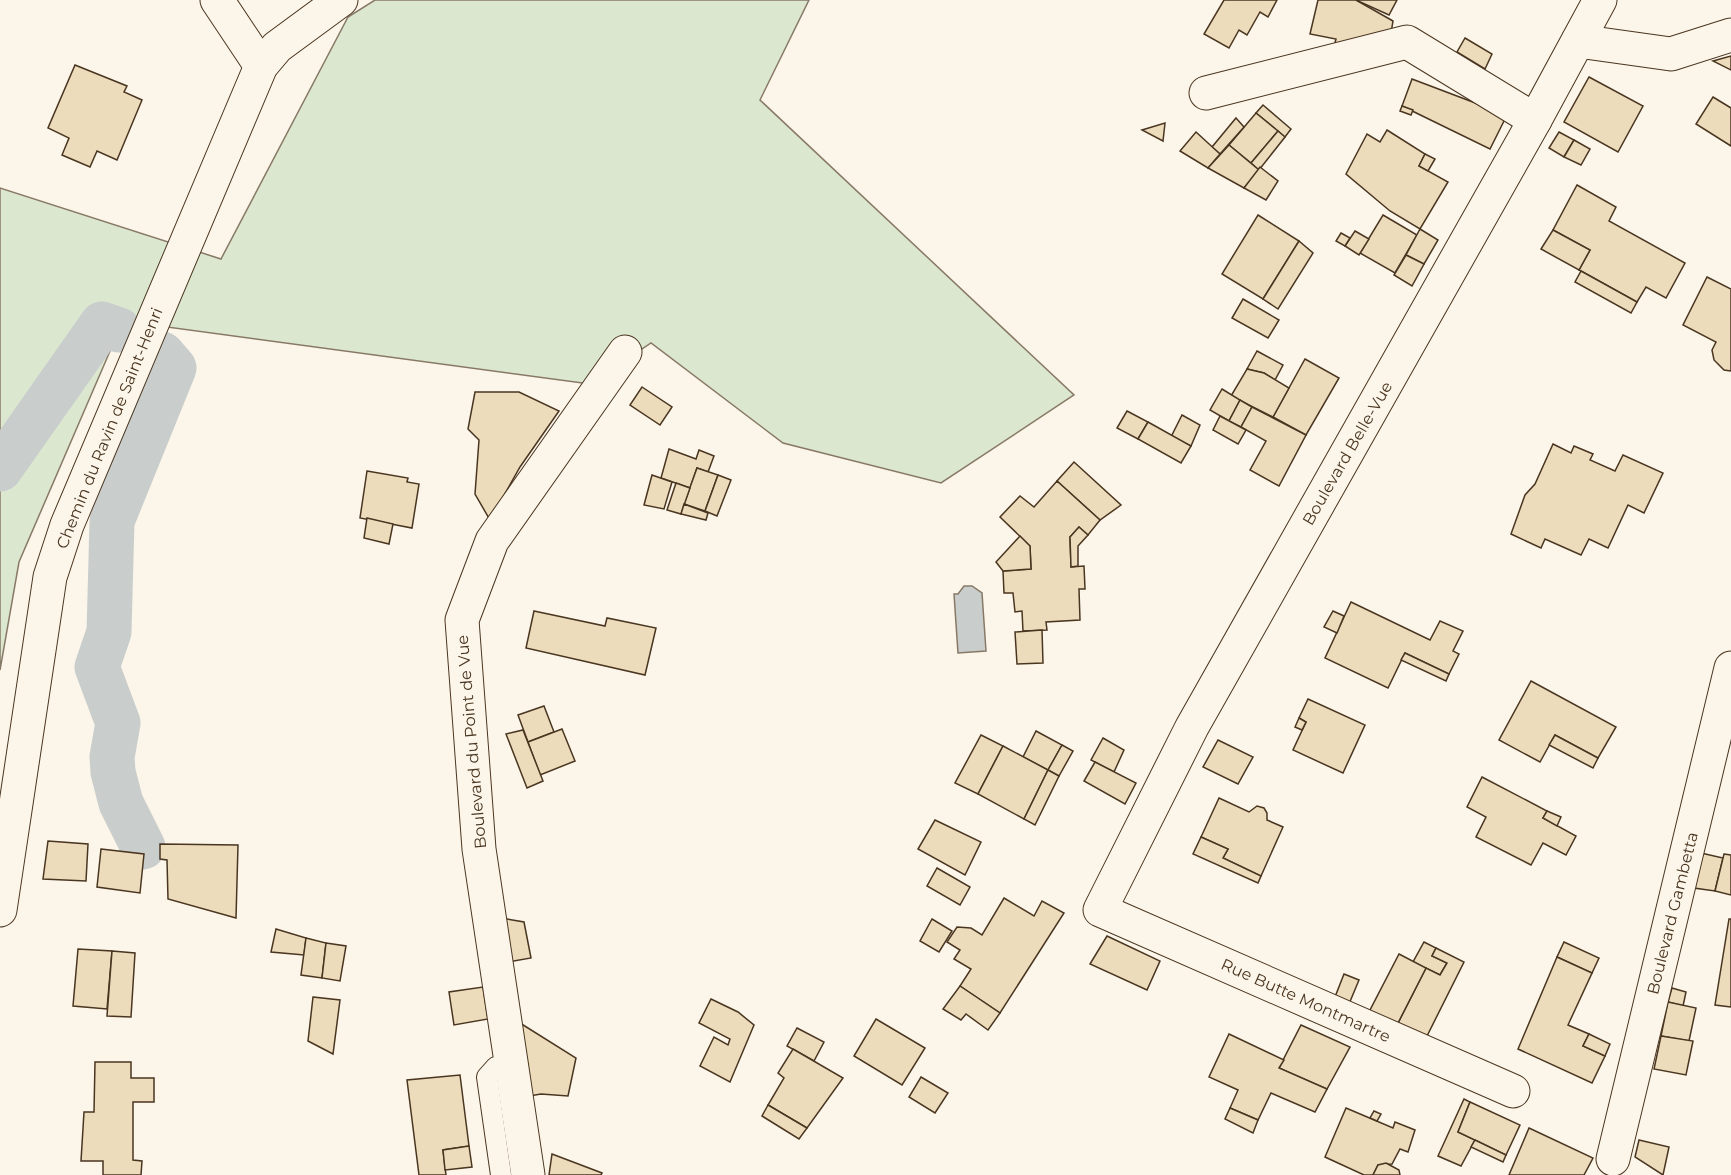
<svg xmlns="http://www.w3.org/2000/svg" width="1731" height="1175" font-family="Montserrat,sans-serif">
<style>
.green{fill:#dce7d0;stroke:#887966;stroke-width:1.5}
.water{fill:#c9cecd;stroke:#887966;stroke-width:1.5}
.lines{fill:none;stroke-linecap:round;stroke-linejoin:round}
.canal{stroke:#c9cecd;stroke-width:45}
.building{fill:#ecdcbc;stroke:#4a3520;stroke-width:1.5}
.service-casing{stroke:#4a3520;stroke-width:22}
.minor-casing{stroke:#4a3520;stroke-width:35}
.service{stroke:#fbf6e9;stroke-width:20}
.minor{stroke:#fbf6e9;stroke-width:33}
.labels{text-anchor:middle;stroke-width:4.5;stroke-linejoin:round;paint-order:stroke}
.street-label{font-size:16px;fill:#4a3520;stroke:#fbf6e9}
</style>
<rect width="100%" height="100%" fill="#fbf6e9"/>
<!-- green -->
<polygon class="green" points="375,0 809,0 760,100 1074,395 941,483 783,443 651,343 590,384 123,321 19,562 0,670 0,188 221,259 348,17"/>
<!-- water -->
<polygon class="water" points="964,586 972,586 982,593 986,651 958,653 954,594 958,594"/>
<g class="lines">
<!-- canal -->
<g class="canal">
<polyline points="0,469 102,324 119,330"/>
<polyline points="143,847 121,803 113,772 112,757 118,723 97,667 109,632 112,521 174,368 162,354"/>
</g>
</g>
<!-- building -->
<g class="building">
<polygon points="1224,0 1277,0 1268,17 1260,12 1247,35 1239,30 1229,48 1204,34"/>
<polygon points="1318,0 1356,0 1393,21 1391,33 1333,50 1336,39 1310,34"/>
<polygon points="1356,0 1397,0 1389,15"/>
<polygon points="1465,38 1492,54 1485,69 1457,52"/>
<polygon points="1731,56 1731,70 1713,61"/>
<polygon points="75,65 127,86 124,92 142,100 117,160 97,151 90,167 62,155 69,138 48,128"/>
<polygon points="1589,77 1643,106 1618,152 1564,122"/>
<polygon points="1412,79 1507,115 1490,149 1402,106"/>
<polygon points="1713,97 1731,108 1731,146 1696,124"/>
<polygon points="1263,105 1291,129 1285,137 1256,113"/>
<polygon points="1402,106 1413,110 1411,115 1400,111"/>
<polygon points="1256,113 1278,131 1251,163 1229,145"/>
<polygon points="1236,118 1244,127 1220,154 1212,147"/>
<polygon points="1165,123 1163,141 1142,130"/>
<polygon points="1387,130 1425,154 1419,166 1448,182 1420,229 1390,211 1346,174 1367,134 1380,142"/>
<polygon points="1278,131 1285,137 1259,170 1251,163"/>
<polygon points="1196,132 1220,154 1208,168 1180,151"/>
<polygon points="1559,132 1574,140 1564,157 1549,148"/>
<polygon points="1574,140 1590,149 1581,165 1564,157"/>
<polygon points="1229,145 1259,170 1244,188 1208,168"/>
<polygon points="1425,154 1435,159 1428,171 1419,166"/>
<polygon points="1260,167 1278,181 1266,200 1244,188"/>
<polygon points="1577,185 1616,207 1609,221 1685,263 1666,298 1646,287 1637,302 1579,270 1590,250 1553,230"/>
<polygon points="1258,215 1299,241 1263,299 1222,274"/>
<polygon points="1383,215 1417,235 1395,273 1360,253"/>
<polygon points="1420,229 1438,240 1424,264 1406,255"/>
<polygon points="1553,230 1590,250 1579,270 1541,249"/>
<polygon points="1355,231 1369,239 1359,255 1345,246"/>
<polygon points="1341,233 1350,238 1345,246 1336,241"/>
<polygon points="1299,241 1313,253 1278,309 1263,299"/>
<polygon points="1406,255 1424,264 1412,286 1394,275"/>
<polygon points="1581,271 1637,302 1631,313 1575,282"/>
<polygon points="1707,277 1731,289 1731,371 1724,370 1714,360 1712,350 1716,342 1683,325"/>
<polygon points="1243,299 1279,320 1268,338 1232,318"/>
<polygon points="1257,351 1283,365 1275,380 1264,373 1247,369"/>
<polygon points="1305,359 1339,378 1306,435 1273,417"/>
<polygon points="1247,369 1264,373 1289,388 1273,417 1231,396"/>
<polygon points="642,387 672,407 660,425 630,405"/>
<polygon points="1222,389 1240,400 1229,421 1210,410"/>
<polygon points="475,392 519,392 559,411 520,467 490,520 475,494 479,440 468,429"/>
<polygon points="1240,400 1252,407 1241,427 1229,421"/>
<polygon points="1252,407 1306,435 1279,486 1250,470 1266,441 1241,427"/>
<polygon points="1127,411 1148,422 1138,439 1117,428"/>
<polygon points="1182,415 1200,425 1191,446 1171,437"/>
<polygon points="1220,416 1246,430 1238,444 1213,430"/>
<polygon points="1148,422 1191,446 1181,463 1138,439"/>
<polygon points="1553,444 1571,453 1574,446 1593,454 1590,460 1615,471 1623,455 1663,473 1644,513 1628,505 1608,548 1589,539 1581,555 1545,539 1541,548 1511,534 1525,495 1535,484"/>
<polygon points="669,449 696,459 699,450 714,456 708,472 697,468 690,488 661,478"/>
<polygon points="1074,462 1121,505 1100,520 1057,481"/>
<polygon points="697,468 718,475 705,511 684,504"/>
<polygon points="367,471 408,478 407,482 419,484 412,528 360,518"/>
<polygon points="652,475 672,482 664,509 644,505"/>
<polygon points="718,475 731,480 717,516 705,511"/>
<polygon points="1057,481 1100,520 1088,535 1079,527 1070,537 1071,567 1084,566 1085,589 1079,589 1080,620 1046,622 1047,630 1023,631 1022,611 1015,612 1013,593 1004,593 1003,571 1031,569 1030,546 1000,517 1020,496 1034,507"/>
<polygon points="676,483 690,488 681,514 667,510"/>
<polygon points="684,504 708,513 706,520 681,514"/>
<polygon points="367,518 393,524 389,544 364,538"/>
<polygon points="1079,527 1088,535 1078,546 1078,566 1071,567 1070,537"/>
<polygon points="1020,536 1030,546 1031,569 1003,571 996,562"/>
<polygon points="1351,602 1430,640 1440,621 1463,631 1453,651 1459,654 1449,674 1405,653 1388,688 1325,658"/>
<polygon points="534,611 605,626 607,618 656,628 645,675 526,648"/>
<polygon points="1333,611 1344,616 1337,633 1324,627"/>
<polygon points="1042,630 1043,663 1017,664 1015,632"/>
<polygon points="1405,653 1449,674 1446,681 1401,660"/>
<polygon points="1531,681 1616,727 1598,758 1555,735 1540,762 1499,740"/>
<polygon points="1308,699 1365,725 1343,773 1293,750 1306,722 1299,718"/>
<polygon points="544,706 554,732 528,742 518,715"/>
<polygon points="1299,718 1306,722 1302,730 1295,727"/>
<polygon points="562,729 575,761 540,775 528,742"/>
<polygon points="523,730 543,781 527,788 506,734"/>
<polygon points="1036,731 1062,745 1048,770 1023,757"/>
<polygon points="981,735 1003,746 978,794 955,783"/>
<polygon points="1555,735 1598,758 1593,768 1549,745"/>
<polygon points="1103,738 1124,750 1114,772 1091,760"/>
<polygon points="1218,740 1253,757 1238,784 1203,767"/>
<polygon points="1062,745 1073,751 1059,776 1048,770"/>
<polygon points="1003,746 1048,770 1024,819 978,794"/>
<polygon points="1095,762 1136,783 1125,804 1084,781"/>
<polygon points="1048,770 1059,776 1035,825 1024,819"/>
<polygon points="1482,777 1547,811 1543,818 1576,836 1566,855 1543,843 1531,865 1476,837 1486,817 1467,807"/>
<polygon points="1219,798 1249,812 1257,806 1264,808 1267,813 1267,820 1283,827 1261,876 1223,858 1228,849 1201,837"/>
<polygon points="1547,811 1561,817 1557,826 1543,818"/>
<polygon points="935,820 981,842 965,875 918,849"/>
<polygon points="1201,837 1228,849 1223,858 1261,876 1258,883 1193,854"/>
<polygon points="48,841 88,844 86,881 43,879"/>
<polygon points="160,844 238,845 236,918 168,899 167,860 160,859"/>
<polygon points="101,849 144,854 140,893 97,887"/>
<polygon points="1701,853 1723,858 1715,891 1694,888"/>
<polygon points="1724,854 1731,855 1731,895 1715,891"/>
<polygon points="937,868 970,887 960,905 927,886"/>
<polygon points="1004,898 1034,916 1042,901 1064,913 1000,1013 960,986 971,969 954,959 960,950 947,942 957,927 971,928 982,935"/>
<polygon points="496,917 524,922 531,958 503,963"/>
<polygon points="932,919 952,931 939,952 920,941"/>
<polygon points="1729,919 1731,919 1731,1007 1715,1005"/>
<polygon points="276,929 306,938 304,955 271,952"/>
<polygon points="1107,936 1160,961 1147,990 1090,964"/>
<polygon points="306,938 326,943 322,978 301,975"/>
<polygon points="1424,942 1436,948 1432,956 1447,963 1440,975 1413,962"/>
<polygon points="1564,942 1599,958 1592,973 1557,957"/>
<polygon points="326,943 346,946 340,981 322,978"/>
<polygon points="1436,948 1464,962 1426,1038 1397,1025 1426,968 1440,975 1447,963 1432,956"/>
<polygon points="78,949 112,951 107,1009 73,1006"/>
<polygon points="112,951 135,953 131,1017 107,1016"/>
<polygon points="1399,954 1426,968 1397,1025 1369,1012"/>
<polygon points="1557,957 1592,973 1568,1025 1589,1034 1583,1046 1605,1056 1592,1083 1518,1049"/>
<polygon points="1344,974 1359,980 1349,1004 1335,997"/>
<polygon points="960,986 1000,1013 988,1030 966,1014 961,1020 943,1009"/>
<polygon points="483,987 488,1019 454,1025 449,992"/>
<polygon points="1672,988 1686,992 1683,1006 1668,1002"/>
<polygon points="313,997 340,1000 333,1054 308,1041"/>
<polygon points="711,999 738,1012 754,1025 730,1082 700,1066 714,1037 728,1045 730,1039 699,1023"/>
<polygon points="1668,1002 1696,1008 1689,1041 1661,1036"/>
<polygon points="512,1018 576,1058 568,1096 541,1094 524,1097"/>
<polygon points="876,1019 925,1048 902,1085 854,1056"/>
<polygon points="1301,1025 1350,1047 1327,1089 1279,1068"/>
<polygon points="797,1028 824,1042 814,1061 787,1046"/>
<polygon points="1229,1034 1284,1060 1279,1068 1327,1089 1315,1112 1271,1093 1258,1120 1230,1108 1238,1090 1209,1077"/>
<polygon points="1589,1034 1610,1044 1605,1056 1583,1046"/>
<polygon points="1661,1036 1693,1041 1686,1075 1654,1069"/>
<polygon points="793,1049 843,1078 807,1128 768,1105 784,1078 778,1073"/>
<polygon points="95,1062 131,1062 131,1078 154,1078 154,1102 133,1102 133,1160 142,1161 141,1175 103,1175 103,1161 81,1161 84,1112 94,1112"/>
<polygon points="460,1075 469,1146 443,1150 446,1175 419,1175 407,1080"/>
<polygon points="921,1077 948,1093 935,1113 909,1097"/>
<polygon points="1464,1099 1470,1102 1458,1132 1475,1140 1461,1166 1438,1156"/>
<polygon points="1470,1102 1520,1125 1506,1155 1458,1132"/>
<polygon points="768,1105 807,1128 799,1139 762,1116"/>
<polygon points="1230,1108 1258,1120 1253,1133 1225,1119"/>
<polygon points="1346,1108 1393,1128 1395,1122 1415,1130 1408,1152 1400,1149 1392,1164 1378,1165 1373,1175 1364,1175 1325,1157"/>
<polygon points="1374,1111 1381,1114 1377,1121 1370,1118"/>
<polygon points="1529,1128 1593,1158 1584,1175 1509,1175"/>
<polygon points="1475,1140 1506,1155 1503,1162 1471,1147"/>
<polygon points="1639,1140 1669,1147 1663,1175 1635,1157"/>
<polygon points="469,1146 472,1167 445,1170 443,1150"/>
<polygon points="552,1154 602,1173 601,1175 549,1175"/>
<polygon points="1386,1163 1399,1170 1400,1175 1373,1175 1378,1165"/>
</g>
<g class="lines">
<defs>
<polyline id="service" points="501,1175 487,1077 496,1067 511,1065"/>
<g id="minor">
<polyline points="217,0 261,66"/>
<polyline points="1578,41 1671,54 1731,35"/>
<polyline points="1206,93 1407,42 1535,120"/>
<polyline points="0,910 50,577 67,525 261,66 277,47 341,0"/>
<polyline points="1513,1091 1100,910 1192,727 1535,120 1600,0"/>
<polyline points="1613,1159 1731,668"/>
<polyline points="528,1175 479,849 462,620 492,541 625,352"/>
</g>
</defs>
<!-- service casing -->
<use href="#service" class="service-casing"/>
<!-- minor casing -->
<use href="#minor" class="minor-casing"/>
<!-- service -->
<use href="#service" class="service"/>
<!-- minor -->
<use href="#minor" class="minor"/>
</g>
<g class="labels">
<!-- street labels -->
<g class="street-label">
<text transform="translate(109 428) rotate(-68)" y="6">Chemin du Ravin de Saint-Henri</text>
<text transform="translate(1347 453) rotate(-60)" y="6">Boulevard Belle-Vue</text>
<text transform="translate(471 742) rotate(-95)" y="6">Boulevard du Point de Vue</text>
<text transform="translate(1672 913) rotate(-76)" y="6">Boulevard Gambetta</text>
<text transform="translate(1306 1000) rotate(24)" y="6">Rue Butte Montmartre</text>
</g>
</g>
</svg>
